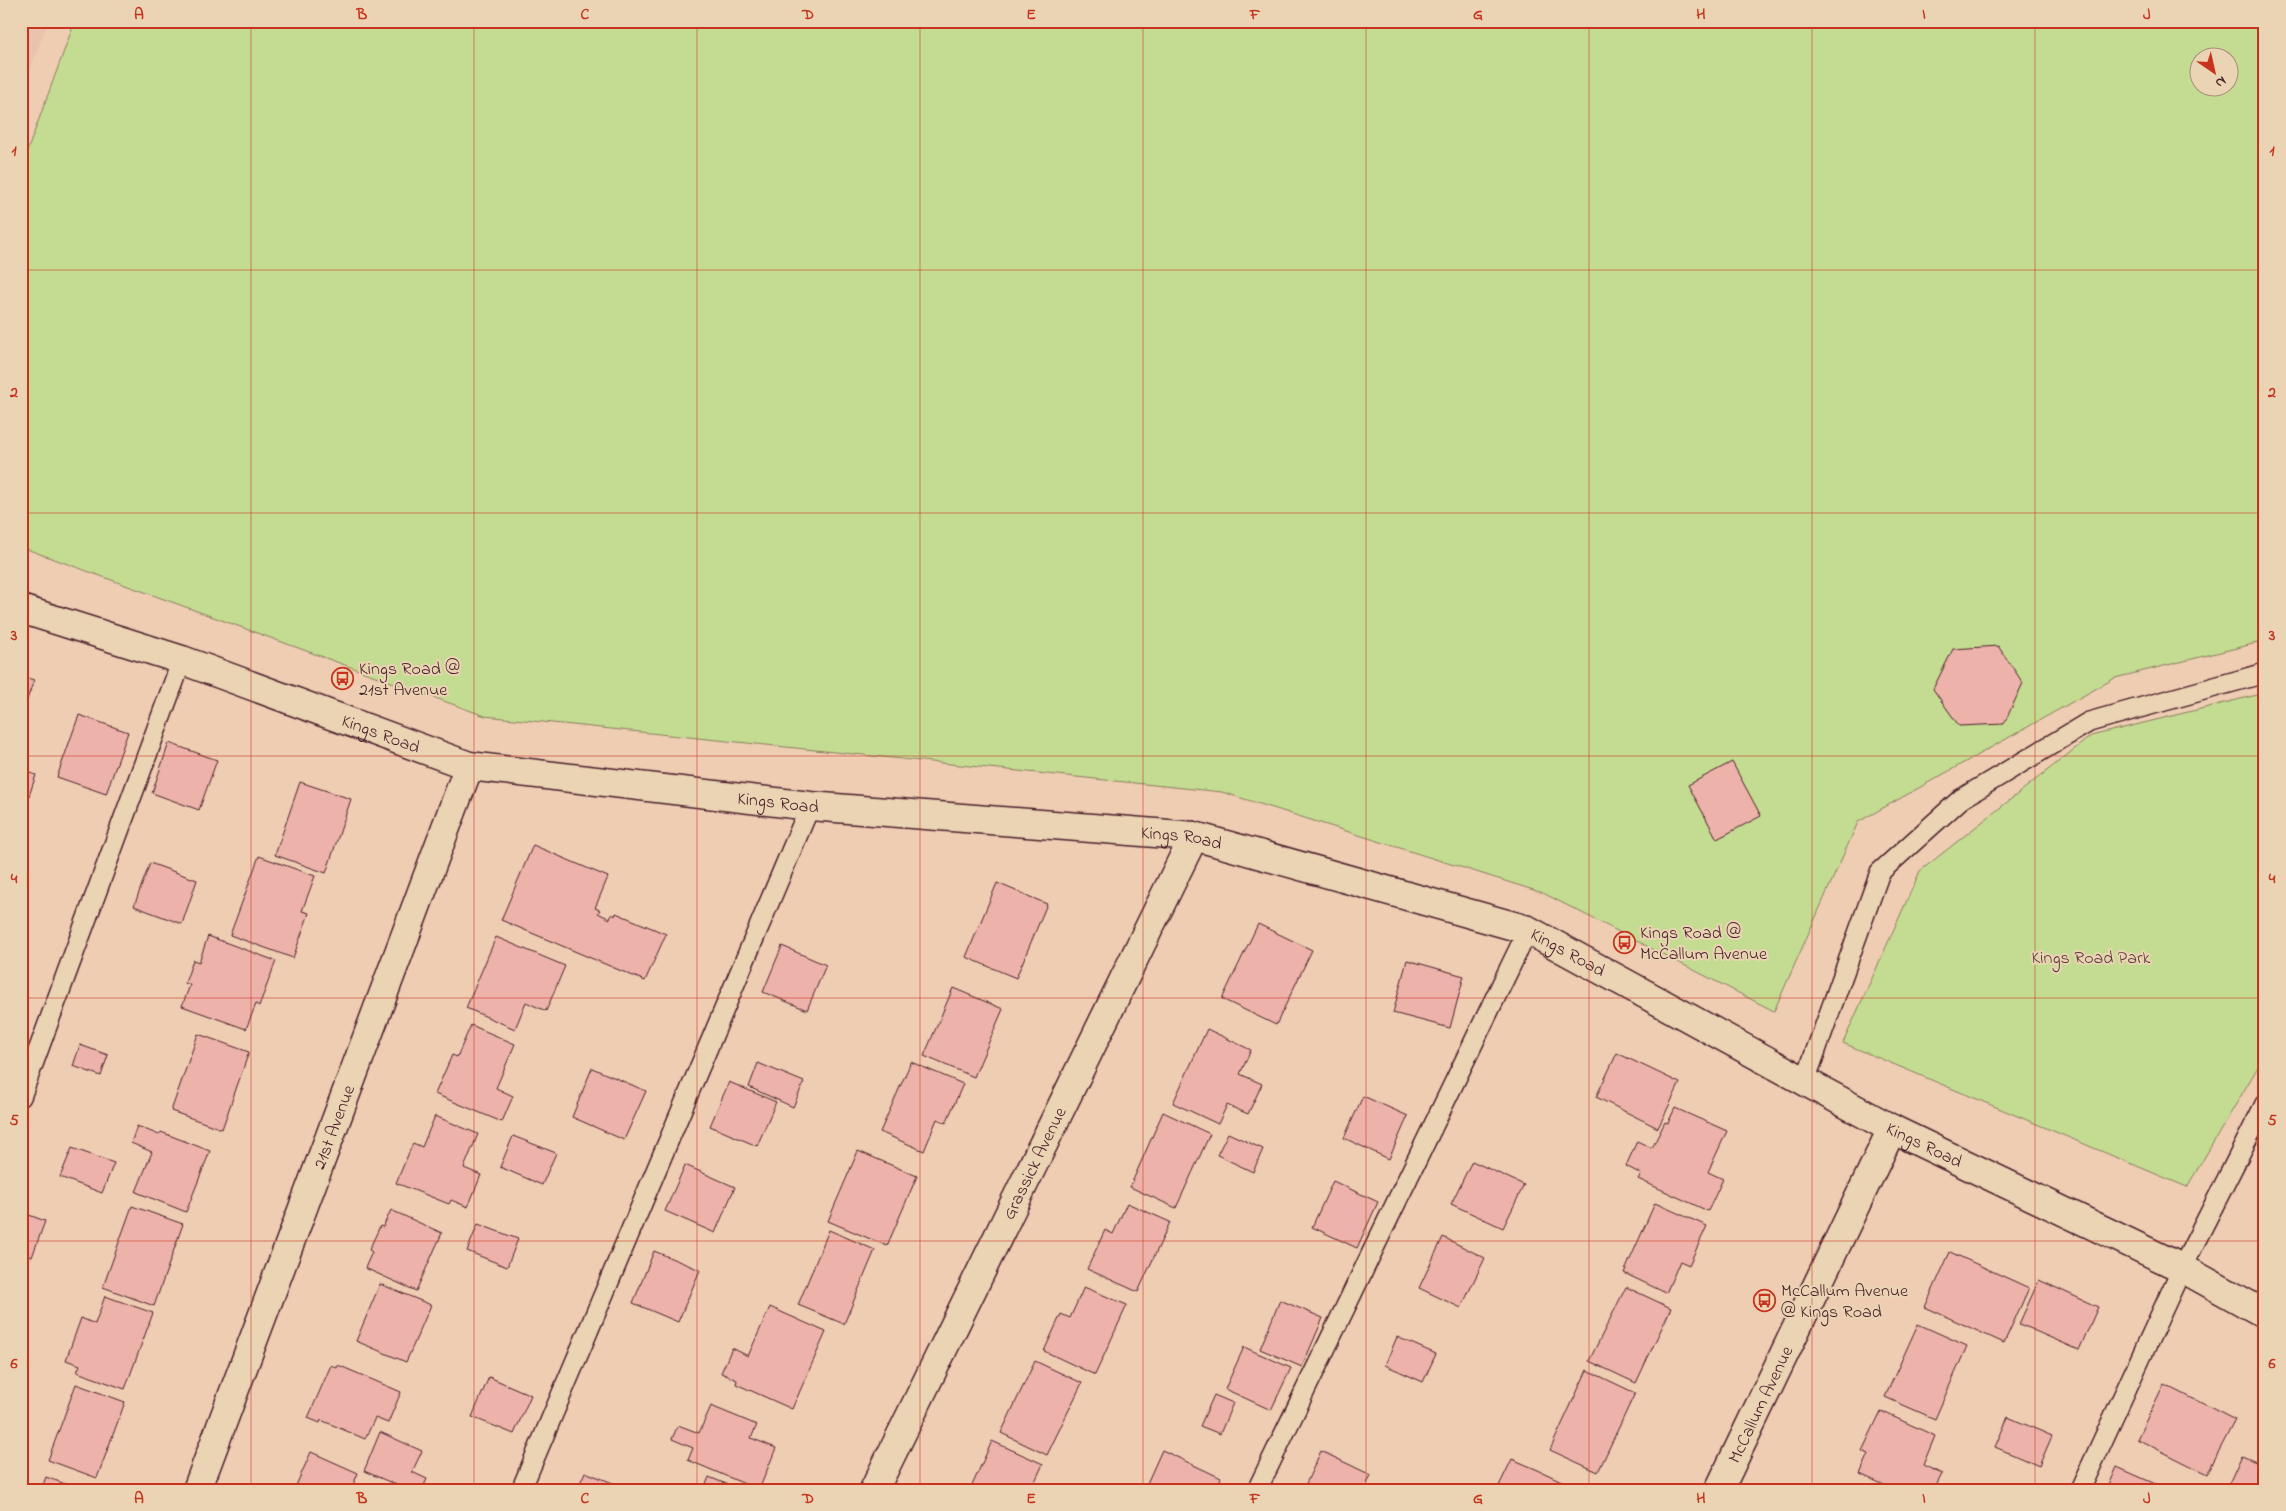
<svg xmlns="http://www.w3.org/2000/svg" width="2286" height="1511" font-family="'Indie Flower',sans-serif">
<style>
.built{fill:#ebc2ad}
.green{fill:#c4dc91;stroke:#877e5e;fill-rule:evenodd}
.building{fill:#edb3aa;stroke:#4a1f2b}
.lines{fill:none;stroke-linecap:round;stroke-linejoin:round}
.lane-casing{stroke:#4a1f2b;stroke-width:22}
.street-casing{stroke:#4a1f2b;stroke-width:31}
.secondary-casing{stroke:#4a1f2b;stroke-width:31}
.lane{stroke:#ead4b3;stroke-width:19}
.street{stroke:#ead4b3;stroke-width:28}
.secondary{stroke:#ead4b3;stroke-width:28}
.grid{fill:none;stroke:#c8321e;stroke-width:1;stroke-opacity:0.55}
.labels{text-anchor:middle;stroke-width:4;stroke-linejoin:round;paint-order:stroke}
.poi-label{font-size:18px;fill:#4a1f2b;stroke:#ead4b3;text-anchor:start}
.street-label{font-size:18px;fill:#4a1f2b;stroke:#ead4b3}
.park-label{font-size:18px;fill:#5c3b3a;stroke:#ead4b3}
.neatline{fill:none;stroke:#c8321e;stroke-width:2}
.grid-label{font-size:16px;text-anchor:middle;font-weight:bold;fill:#c8321e}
</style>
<rect width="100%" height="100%" fill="#eecdb3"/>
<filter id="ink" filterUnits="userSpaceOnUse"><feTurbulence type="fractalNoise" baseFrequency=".02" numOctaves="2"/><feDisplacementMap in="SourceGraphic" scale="10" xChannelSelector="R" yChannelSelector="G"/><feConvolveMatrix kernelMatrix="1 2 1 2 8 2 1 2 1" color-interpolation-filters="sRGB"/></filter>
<g filter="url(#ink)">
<!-- built -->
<polygon class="built" points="21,21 48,21 21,95"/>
<!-- green -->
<g class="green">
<path d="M75,21H2265V641L2115,678L1858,822L1774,1011L1543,893L1222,792L485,716L21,547V168ZM2198,58H2228V88H2198Z"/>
<polygon points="2265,693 2265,1055 2187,1187 1843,1043 1920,871 2091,736"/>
</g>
<!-- building -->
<g class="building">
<polygon points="1998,646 2023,683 2004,724 1959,726 1933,689 1953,649"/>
<polygon points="21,676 34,680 24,708 21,707"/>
<polygon points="79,715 128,732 106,794 57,777"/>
<polygon points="169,743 217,760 199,810 152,793"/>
<polygon points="1732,762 1761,816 1717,839 1688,785"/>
<polygon points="21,770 36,775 24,811 21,810"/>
<polygon points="300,782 351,799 326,873 275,855"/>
<polygon points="533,845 608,877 595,908 600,910 598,913 610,919 612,914 615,916 616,913 666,934 645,981 501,920"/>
<polygon points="259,856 315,876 302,911 309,913 293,958 230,935"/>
<polygon points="150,863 197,880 182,924 134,906"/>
<polygon points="997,883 1047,904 1016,978 966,957"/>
<polygon points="1258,924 1312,950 1276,1025 1222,999"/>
<polygon points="208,936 276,961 259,1006 256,1004 246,1029 182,1006 190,985 185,983 193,960 199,962"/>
<polygon points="496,937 565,966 546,1011 526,1002 515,1029 466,1008"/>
<polygon points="782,946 826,965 807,1010 763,992"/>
<polygon points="1407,960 1464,976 1450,1028 1393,1013"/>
<polygon points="953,988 1003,1009 974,1077 924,1056"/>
<polygon points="471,1025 515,1044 496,1088 513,1096 502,1122 435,1094 452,1055 457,1057"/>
<polygon points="1207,1029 1251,1050 1240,1074 1262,1084 1248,1114 1227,1105 1218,1124 1173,1103"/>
<polygon points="198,1034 249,1052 222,1129 171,1111"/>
<polygon points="80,1045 108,1055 101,1076 73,1066"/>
<polygon points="1617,1053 1680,1083 1658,1128 1596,1097"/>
<polygon points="911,1062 963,1084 946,1123 937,1119 924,1151 880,1132"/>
<polygon points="758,1063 804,1082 793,1107 749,1087"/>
<polygon points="592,1068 646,1091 624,1140 572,1117"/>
<polygon points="729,1082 776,1102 757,1146 710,1126"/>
<polygon points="1363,1096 1408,1116 1389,1159 1344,1138"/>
<polygon points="1675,1108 1727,1131 1708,1172 1723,1179 1708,1211 1638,1179 1641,1174 1626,1166 1637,1141 1652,1148 1665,1122 1668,1123"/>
<polygon points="1163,1112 1210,1134 1176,1208 1130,1187"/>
<polygon points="435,1116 478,1134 464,1168 481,1175 468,1207 451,1200 449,1204 396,1183 413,1143 422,1147"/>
<polygon points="137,1126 159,1135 161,1132 210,1151 186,1212 136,1192 152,1152 131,1143"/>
<polygon points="1228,1133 1263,1149 1253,1172 1217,1155"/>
<polygon points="513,1136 556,1153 542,1185 500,1167"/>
<polygon points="72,1148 114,1163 102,1193 60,1177"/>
<polygon points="858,1151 917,1176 887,1246 828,1221"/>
<polygon points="1472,1161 1524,1185 1503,1228 1451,1204"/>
<polygon points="685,1165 735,1187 715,1233 665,1211"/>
<polygon points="1333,1181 1378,1202 1357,1248 1312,1227"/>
<polygon points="1127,1203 1170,1222 1138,1292 1087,1269 1105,1230 1113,1234"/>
<polygon points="1655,1203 1707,1226 1689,1265 1680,1261 1666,1293 1624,1273"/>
<polygon points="132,1206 183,1224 154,1306 103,1287"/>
<polygon points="391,1210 442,1233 416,1291 365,1268 372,1252 369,1250 380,1226 383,1227"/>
<polygon points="21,1212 45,1221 32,1257 21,1253"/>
<polygon points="478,1224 518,1239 507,1267 467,1251"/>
<polygon points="829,1230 875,1250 844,1324 798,1305"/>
<polygon points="1443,1237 1485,1258 1461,1308 1419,1288"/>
<polygon points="654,1251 700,1270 678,1322 633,1303"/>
<polygon points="1950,1252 2029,1288 2004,1343 1925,1307"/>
<polygon points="2039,1280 2098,1307 2079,1350 2019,1324"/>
<polygon points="380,1284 431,1305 406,1362 356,1341"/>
<polygon points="1084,1287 1127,1305 1095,1375 1044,1351 1061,1314 1070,1318"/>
<polygon points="1626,1287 1671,1308 1636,1383 1589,1361"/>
<polygon points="105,1296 153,1313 125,1389 77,1372 80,1365 66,1360 81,1318 95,1324"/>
<polygon points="1280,1300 1323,1318 1302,1367 1260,1349"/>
<polygon points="770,1307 826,1332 792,1409 736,1384 737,1380 721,1373 732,1348 748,1356"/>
<polygon points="1918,1324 1967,1346 1935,1419 1885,1397"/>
<polygon points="1397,1337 1436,1354 1423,1382 1385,1365"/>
<polygon points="1244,1347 1291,1368 1271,1410 1225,1389"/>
<polygon points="1035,1361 1082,1383 1047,1455 1001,1433"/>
<polygon points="331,1365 337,1368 338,1365 401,1392 388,1423 375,1418 365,1439 321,1420 320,1423 308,1418"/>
<polygon points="1587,1370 1635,1393 1598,1472 1550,1450"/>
<polygon points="489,1377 531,1395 514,1434 472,1417"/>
<polygon points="76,1384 125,1402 97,1478 48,1460"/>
<polygon points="2164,1384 2235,1420 2207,1474 2137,1439"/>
<polygon points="1214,1395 1233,1403 1220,1434 1200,1426"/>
<polygon points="711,1406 757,1425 751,1438 776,1448 759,1490 688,1460 693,1448 672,1439 678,1425 699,1433"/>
<polygon points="1881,1411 1935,1436 1923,1465 1942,1474 1934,1490 1895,1490 1860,1474 1869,1454 1862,1451"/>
<polygon points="2008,1417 2052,1436 2039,1466 1995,1447"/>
<polygon points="380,1432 422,1451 412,1472 427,1479 422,1490 406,1489 364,1471"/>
<polygon points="992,1441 1043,1464 1031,1490 970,1490"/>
<polygon points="1162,1450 1221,1478 1215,1490 1144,1490"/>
<polygon points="1321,1451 1371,1475 1364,1490 1303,1490"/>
<polygon points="311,1452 358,1473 351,1490 294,1490"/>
<polygon points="2242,1455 2265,1465 2265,1490 2226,1490"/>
<polygon points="1512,1459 1538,1470 1581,1490 1497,1490"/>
<polygon points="2117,1467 2160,1486 2158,1490 2107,1490"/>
<polygon points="585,1472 628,1489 577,1490"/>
<polygon points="46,1477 82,1490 41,1490"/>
<polygon points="709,1477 741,1490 704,1490"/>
</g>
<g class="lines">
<defs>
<g id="lane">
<polyline points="1805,1081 1880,872 1961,799 2089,722 2265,673"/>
<polyline points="21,1097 182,660"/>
<polyline points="521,1490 810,806"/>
<polyline points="1257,1490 1528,930"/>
<polyline points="2080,1490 2182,1268 2265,1104"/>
</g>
<g id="street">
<path id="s1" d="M197,1490L469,766"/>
<path id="s2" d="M874,1490L1194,836"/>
<path id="s3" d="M1719,1490L1892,1129"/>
</g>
<g id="secondary">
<path id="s4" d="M21,609L182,660L469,766L810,806L1194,836L1528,930L1892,1129L2182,1268L2265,1314"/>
</g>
</defs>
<!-- lane casing -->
<use href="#lane" class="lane-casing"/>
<!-- street casing -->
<use href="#street" class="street-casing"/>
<!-- secondary casing -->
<use href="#secondary" class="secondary-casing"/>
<!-- lane -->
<use href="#lane" class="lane"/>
<!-- street -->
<use href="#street" class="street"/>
<!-- secondary -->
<use href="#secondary" class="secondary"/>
</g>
</g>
<!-- grid -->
<path class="grid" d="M251,21V1490M474,21V1490M697,21V1490M920,21V1490M1143,21V1490M1366,21V1490M1589,21V1490M1812,21V1490M2035,21V1490M21,270H2265M21,513H2265M21,756H2265M21,998H2265M21,1241H2265"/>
<!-- icons -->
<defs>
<symbol id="bus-ring" viewBox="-11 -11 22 22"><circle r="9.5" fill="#ead4b3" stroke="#c8321e" stroke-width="1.5"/><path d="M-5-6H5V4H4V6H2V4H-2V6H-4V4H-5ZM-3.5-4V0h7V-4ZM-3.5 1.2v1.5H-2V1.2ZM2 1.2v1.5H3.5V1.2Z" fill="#c8321e"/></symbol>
</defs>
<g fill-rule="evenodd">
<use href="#bus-ring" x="330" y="666" width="25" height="25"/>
<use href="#bus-ring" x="1612" y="930" width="25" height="25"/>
<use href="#bus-ring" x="1752" y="1288" width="25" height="25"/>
</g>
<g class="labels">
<!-- poi labels -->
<g class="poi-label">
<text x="359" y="674">Kings Road @<tspan x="359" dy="21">21st Avenue</tspan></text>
<text x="1640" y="938">Kings Road @<tspan x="1640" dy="21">McCallum Avenue</tspan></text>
<text x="1781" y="1296">McCallum Avenue<tspan x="1781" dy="21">@ Kings Road</tspan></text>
</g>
<!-- street labels -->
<g class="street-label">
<text dy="6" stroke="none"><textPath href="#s4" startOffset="381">Kings Road</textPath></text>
<text dy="6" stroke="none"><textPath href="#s4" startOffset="786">Kings Road</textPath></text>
<text dy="6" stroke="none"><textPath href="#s4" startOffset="1191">Kings Road</textPath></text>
<text dy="6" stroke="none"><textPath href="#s4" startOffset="1596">Kings Road</textPath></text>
<text dy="6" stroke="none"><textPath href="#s1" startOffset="388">21st Avenue</textPath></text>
<text dy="6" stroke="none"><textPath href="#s4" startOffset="2001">Kings Road</textPath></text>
<text dy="6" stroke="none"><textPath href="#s2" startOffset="364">Grassick Avenue</textPath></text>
<text dy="6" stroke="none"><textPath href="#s3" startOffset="95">McCallum Avenue</textPath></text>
</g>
<!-- park labels -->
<g class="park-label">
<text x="2091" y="963">Kings Road Park</text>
</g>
</g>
<!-- margin -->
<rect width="2286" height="1511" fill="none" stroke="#ead4b3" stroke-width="55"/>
<!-- north arrow -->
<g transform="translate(2214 72) rotate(146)"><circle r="24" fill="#ead4b3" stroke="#aa8c7d"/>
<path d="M0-4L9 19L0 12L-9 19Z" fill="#c8321e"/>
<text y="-8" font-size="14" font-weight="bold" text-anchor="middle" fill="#4a1f2b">N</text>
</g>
<rect x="28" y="28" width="2230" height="1456" class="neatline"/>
<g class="grid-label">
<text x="139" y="19">A</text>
<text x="362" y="19">B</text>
<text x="585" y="19">C</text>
<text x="808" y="19">D</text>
<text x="1031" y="19">E</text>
<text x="1255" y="19">F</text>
<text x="1478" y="19">G</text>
<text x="1701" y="19">H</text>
<text x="1924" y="19">I</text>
<text x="2147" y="19">J</text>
<text x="14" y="155">1</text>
<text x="2272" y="155">1</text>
<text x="14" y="397">2</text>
<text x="2272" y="397">2</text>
<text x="14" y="640">3</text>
<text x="2272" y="640">3</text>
<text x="14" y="883">4</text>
<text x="2272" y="883">4</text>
<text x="14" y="1125">5</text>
<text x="2272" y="1125">5</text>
<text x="14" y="1368">6</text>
<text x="2272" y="1368">6</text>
<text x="139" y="1503">A</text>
<text x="362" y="1503">B</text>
<text x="585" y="1503">C</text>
<text x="808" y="1503">D</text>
<text x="1031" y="1503">E</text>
<text x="1255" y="1503">F</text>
<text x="1478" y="1503">G</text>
<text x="1701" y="1503">H</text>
<text x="1924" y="1503">I</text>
<text x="2147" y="1503">J</text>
</g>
</svg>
